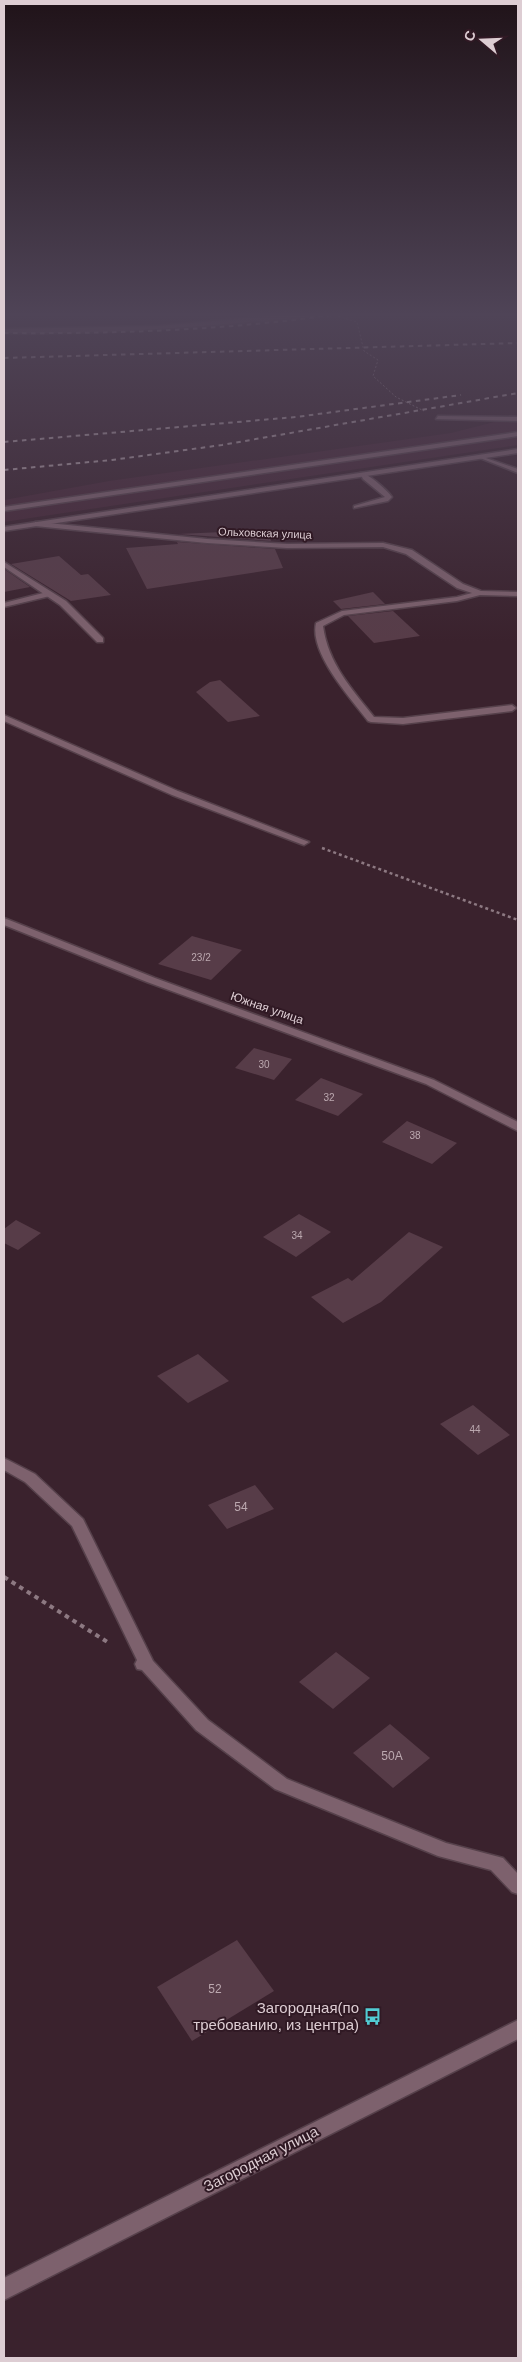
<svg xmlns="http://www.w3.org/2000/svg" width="522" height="2362" font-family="Helvetica,sans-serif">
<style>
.built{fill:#462736}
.building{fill:#573c48}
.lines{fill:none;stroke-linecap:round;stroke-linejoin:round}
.lane-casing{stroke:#56414b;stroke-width:3}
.street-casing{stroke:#56414b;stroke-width:3}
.secondary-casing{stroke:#56414b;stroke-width:3}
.path-far2{stroke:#8d7982;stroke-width:1;stroke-dasharray:2 2;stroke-linecap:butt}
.path-far1{stroke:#8d7982;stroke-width:2.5;stroke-dasharray:3 3;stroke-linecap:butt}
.path{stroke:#8d7982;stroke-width:4;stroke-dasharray:4.5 4.5;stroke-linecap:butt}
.lane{fill:#7d616d;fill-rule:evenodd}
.street{fill:#7d616d;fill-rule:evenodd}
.secondary{fill:#7d616d;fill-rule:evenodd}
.rail{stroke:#ae9ca3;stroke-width:2;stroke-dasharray:4.5 4.5;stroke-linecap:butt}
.labels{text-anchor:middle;stroke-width:4;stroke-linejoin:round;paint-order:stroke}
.number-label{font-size:10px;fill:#bca9b0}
.far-street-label{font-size:11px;fill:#ddcdd3;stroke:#301924}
.street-label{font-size:12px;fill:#ddcdd3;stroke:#301924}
.near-number-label{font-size:12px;fill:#bca9b0}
.near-poi-label{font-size:15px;fill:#ddcdd3;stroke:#301924;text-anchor:end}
.near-street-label{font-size:15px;fill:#ddcdd3;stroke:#301924}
</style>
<rect width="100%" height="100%" fill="#3a222d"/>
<!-- built -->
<polygon class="built" points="518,416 518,445 4,522 4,500 109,481 451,433"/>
<!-- building -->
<g class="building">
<polygon points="266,530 271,541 178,534"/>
<polygon points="177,542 275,549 283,568 147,589 126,548 178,544"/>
<polygon points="59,556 81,575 88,574 111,595 71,601 11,564"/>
<polygon points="4,569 30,587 4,592"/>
<polygon points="373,592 385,604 341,609 333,601"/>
<polygon points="393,611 420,636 374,643 348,616"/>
<polygon points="220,680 260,716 228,722 196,692 210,682"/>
<polygon points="192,936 242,950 211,980 158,964"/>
<polygon points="254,1048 292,1059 274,1080 235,1068"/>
<polygon points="321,1078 363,1094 338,1116 295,1100"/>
<polygon points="407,1121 457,1143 432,1164 382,1142"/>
<polygon points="299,1214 331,1232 296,1257 263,1237"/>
<polygon points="16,1220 41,1233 18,1250 4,1243 4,1229"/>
<polygon points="409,1232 443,1247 381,1302 343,1323 311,1297 348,1278 352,1281"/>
<polygon points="198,1354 229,1381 188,1403 157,1376"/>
<polygon points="473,1405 510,1435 478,1455 440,1424"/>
<polygon points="255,1485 274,1509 227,1529 208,1505"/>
<polygon points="336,1652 370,1678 333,1709 299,1682"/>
<polygon points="390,1724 430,1758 393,1788 353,1753"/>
<polygon points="237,1940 274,1991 192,2041 157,1987"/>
</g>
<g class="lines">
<defs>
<g id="lane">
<polygon points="438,416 518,417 518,421 436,419"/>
<polygon points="518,432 518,436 4,511 4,507"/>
<polygon points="480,456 518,469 518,473 480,458"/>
<path d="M360,473C367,472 387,490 392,497L388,501L354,508V506L385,497L363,479Z"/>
<polygon points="47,592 51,594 50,596 4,607 4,603"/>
<polygon points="4,1458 35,1474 83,1519 153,1661 208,1720 287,1779 446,1843 503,1858 518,1874 518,1894 512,1892 491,1870 438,1856 275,1789 196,1730 142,1670 137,1669 135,1664 137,1660 72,1526 25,1482 4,1470"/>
</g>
<g id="street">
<path d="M317,312L313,316C210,326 107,335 4,333V329L158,326Z"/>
<path d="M38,522L207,539L287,544L383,543L412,550L463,584L481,591L518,592V596L480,595L457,601L344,615L323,626C328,663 351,688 374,717L403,718L512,705L516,708L512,711L403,724L371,722L368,721C351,699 309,653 316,623L342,611L457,597L472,593L457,588L406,554L383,547L287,548L207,543L35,526V522Z"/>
<polygon points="4,562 66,601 103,638 103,642 97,642 60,605 4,567"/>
<polygon points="4,715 178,791 309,842 304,845 301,844 172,795 4,721"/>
<polygon points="4,918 155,978 434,1080 518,1122 518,1131 426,1084 147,982 4,925"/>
</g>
<g id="secondary">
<polygon points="518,449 518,453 4,531 4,527"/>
<polygon points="518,2020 518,2039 4,2300 4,2278"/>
</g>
</defs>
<!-- lane casing -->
<use href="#lane" class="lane-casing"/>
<!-- street casing -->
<use href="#street" class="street-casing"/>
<!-- secondary casing -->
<use href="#secondary" class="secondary-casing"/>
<!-- path-far2 -->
<polyline class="path-far2" points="331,314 357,322 364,351 378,360 373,376 396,397 424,411"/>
<!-- path-far1 -->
<polyline class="path-far1" points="322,848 518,920"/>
<!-- path -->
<polyline class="path" points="4,1577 109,1643"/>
<!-- lane -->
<use href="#lane" class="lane"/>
<!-- street -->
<use href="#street" class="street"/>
<!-- secondary -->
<use href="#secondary" class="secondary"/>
<!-- rail -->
<g class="rail">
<path d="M4,333C121,334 236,330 352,312"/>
<polyline points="4,358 518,343"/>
<polyline points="4,442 296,417 461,395"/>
<polyline points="4,470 112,460 222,445 518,393"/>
</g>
</g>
<!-- sky -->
<linearGradient id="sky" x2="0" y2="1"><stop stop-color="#201319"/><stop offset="0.49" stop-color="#4f4457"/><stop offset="1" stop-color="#4f4457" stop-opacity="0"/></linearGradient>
<rect width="522" height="642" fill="url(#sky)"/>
<!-- icons -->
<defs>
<symbol id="bus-bare" viewBox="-9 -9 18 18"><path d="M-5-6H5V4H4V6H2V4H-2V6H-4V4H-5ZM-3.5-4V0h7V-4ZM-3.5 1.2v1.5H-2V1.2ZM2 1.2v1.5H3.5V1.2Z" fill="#51ccd3" stroke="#301924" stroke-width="2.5" paint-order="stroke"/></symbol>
</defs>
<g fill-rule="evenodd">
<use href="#bus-bare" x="360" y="2004" width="25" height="25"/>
</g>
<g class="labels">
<!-- number labels -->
<g class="number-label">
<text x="201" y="961">23/2</text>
<text x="264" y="1068">30</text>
<text x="329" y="1101">32</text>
<text x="415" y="1139">38</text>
<text x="297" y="1239">34</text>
<text x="475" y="1433">44</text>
</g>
<!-- far-street labels -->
<g class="far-street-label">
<text transform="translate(265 533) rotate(2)" y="4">Ольховская улица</text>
</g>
<!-- street labels -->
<g class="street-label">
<text transform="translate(267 1008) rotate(19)" y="4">Южная улица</text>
</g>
<!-- near-number labels -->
<g class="near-number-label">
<text x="241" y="1511">54</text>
<text x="392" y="1760">50А</text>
<text x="215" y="1993">52</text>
</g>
<!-- near-poi labels -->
<g class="near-poi-label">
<text x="359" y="2013">Загородная(по<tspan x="359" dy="17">требованию, из центра)</tspan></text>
</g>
<!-- near-street labels -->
<g class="near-street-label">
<text transform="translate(261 2159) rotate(-27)" y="5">Загородная улица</text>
</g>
</g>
<!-- border -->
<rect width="522" height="2362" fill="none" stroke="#ddcdd3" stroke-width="10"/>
<!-- north arrow -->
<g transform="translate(482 40) rotate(289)" stroke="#301924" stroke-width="4" paint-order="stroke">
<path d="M0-4L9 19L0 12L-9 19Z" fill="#ddcdd3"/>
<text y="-8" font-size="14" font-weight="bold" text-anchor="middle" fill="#ddcdd3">С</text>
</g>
</svg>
